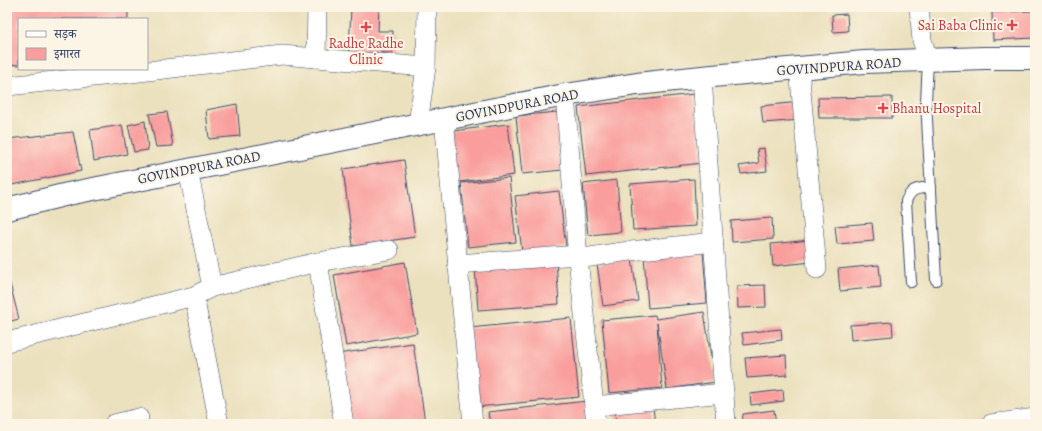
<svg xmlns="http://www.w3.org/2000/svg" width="1042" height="431" font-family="Alegreya,'Noto Serif Devanagari',serif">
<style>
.building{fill:#f99e9d}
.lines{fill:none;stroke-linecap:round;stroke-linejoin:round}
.lane-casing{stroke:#3a4a6c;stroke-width:12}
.street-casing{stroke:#3a4a6c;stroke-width:20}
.secondary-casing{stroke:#3a4a6c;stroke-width:24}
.lane{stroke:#fff;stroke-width:10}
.street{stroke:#fff;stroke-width:19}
.secondary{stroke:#fff;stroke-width:22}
.health-dot{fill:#e0444e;stroke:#fcf5e5;stroke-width:1.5}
.labels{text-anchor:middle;stroke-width:4;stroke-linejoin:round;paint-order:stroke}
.health-label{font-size:14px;fill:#be3a42;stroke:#fcf5e5;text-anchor:end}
.street-label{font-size:14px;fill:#1b2f5e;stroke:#fcf5e5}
</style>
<rect width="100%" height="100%" fill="#fcf5e5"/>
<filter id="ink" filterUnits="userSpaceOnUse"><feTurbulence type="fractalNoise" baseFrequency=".025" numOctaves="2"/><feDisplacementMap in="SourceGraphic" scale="8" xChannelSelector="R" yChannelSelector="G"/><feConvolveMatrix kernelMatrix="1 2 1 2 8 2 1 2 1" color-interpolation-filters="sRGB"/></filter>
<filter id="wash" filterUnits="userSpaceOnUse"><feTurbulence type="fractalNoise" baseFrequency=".012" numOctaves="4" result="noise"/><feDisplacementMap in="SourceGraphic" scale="16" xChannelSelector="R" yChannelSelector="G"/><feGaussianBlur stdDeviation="0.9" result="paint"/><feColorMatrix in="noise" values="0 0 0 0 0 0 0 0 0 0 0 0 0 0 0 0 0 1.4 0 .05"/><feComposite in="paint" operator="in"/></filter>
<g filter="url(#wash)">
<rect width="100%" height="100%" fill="#ebe1be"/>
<g id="blocks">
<!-- building -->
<g class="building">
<polygon points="7,7 128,7 128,19 19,19 19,65 7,64"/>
<polygon points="351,7 379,7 378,31 393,31 392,53 349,52"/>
<polygon points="1035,11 1035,38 993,40 992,12"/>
<polygon points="847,14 848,31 833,32 832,15"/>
<polygon points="694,94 702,163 586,176 578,107"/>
<polygon points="892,97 892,118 819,118 818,98"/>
<polygon points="799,102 801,120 763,123 761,106"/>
<polygon points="237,104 240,136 209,139 206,110"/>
<polygon points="167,112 173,146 156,147 149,114"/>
<polygon points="557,112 563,170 522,174 516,116"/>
<polygon points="145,121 148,150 134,152 128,125"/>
<polygon points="508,124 514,175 451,183 445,132"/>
<polygon points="122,125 127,154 94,161 90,130"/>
<polygon points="73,132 81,171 7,186 7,139"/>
<polygon points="764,148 767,171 741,174 739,166 759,163 757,149"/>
<polygon points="404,160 415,237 353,246 343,169"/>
<polygon points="509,178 516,242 468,247 461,183"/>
<polygon points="694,179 696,226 633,230 630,184"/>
<polygon points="617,180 621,232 588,235 583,184"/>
<polygon points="559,191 566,247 522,252 515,196"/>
<polygon points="772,218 773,239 732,242 731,221"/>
<polygon points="872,223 874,241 837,244 835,226"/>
<polygon points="810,240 812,262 773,266 771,244"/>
<polygon points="703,252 707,303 648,308 644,256"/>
<polygon points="632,259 638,301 603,306 597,264"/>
<polygon points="556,260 559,304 478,310 475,267"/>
<polygon points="405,262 417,333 346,346 334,275"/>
<polygon points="879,265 881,287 840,291 838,269"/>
<polygon points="7,276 8,276 19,319 7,322"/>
<polygon points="765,285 766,307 738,308 737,286"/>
<polygon points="704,312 715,382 667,389 657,323 662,388 609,393 602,320 655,315 656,319"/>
<polygon points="571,318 579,397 477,407 469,328"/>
<polygon points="892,322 893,336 851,340 850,325"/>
<polygon points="781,329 782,340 744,345 742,333"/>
<polygon points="413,343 425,422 410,424 348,424 337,354"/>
<polygon points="786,355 787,375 747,378 745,358"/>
<polygon points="783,390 784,401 751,405 750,394"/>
<polygon points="587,401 589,424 490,424 488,412"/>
<polygon points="653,408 655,424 616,424 615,411"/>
<polygon points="774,410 776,424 742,424 743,414"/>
</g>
</g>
</g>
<g filter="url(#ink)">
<use href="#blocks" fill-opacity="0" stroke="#3a4a6c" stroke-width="1"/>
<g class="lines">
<defs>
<g id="lane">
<polyline points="928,60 926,102 936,280"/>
<path d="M911,282L906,201C912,187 918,189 931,187"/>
</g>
<g id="street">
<polyline points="317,7 316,58 426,67"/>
<polyline points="919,7 922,40 928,60"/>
<polyline points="799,68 817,269"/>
<polyline points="702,77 726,424"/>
<polyline points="7,86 131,73 282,55 316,58"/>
<polyline points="565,95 578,259 596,424"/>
<polyline points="444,119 473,424"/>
<polyline points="418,124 426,67 427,7"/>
<polyline points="188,170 212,287"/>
<polyline points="578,259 622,252 714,242"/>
<polyline points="318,262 344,424"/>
<polyline points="457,264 578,255"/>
<polyline points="194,296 219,424"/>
<polyline points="7,342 194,296 212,287 318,262 389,250"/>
<polyline points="594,406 724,393"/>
<polyline points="114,424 139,418"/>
<polyline points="991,424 1035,418"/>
</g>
<polyline id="secondary" points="7,209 68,194 565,95 637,84 702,77 864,62 984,58 1035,58"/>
</defs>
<!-- lane casing -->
<use href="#lane" class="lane-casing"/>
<!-- street casing -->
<use href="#street" class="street-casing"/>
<!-- secondary casing -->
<use href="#secondary" class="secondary-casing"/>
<!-- lane -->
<use href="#lane" class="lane"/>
<!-- street -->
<use href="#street" class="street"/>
<!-- secondary -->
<use href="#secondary" class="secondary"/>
</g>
</g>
<!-- markers -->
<g class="health-dot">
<path d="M1010 19h4v4h4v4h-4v4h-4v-4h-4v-4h4z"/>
<path d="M364 21h4v4h4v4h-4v4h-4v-4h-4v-4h4z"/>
<path d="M881 102h4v4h4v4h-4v4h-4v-4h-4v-4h4z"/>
</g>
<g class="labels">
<!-- health labels -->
<g class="health-label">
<text x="1003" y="30">Sai Baba Clinic</text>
<text x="366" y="48" text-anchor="middle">Radhe Radhe<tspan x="366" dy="16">Clinic</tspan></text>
<text x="892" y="113" text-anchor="start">Bhanu Hospital</text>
</g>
<!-- street labels -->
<g class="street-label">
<text transform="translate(839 66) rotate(-4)" y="5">GOVINDPURA ROAD</text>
<text transform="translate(517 105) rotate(-11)" y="5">GOVINDPURA ROAD</text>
<text transform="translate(199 167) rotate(-11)" y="5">GOVINDPURA ROAD</text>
</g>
</g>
<!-- margin -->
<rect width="1042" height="431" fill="none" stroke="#fcf5e5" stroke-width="24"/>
<!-- legend -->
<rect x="18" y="18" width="130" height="52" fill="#fcf5e5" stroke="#a2a6af"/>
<rect x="26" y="31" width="20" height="6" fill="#ffffff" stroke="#a2a6af"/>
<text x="54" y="38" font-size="12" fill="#1b2f5e">सड़क</text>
<rect x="26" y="48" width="20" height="12" fill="#f99e9d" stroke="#a2a6af"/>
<text x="54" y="58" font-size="12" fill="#1b2f5e">इमारत</text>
</svg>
